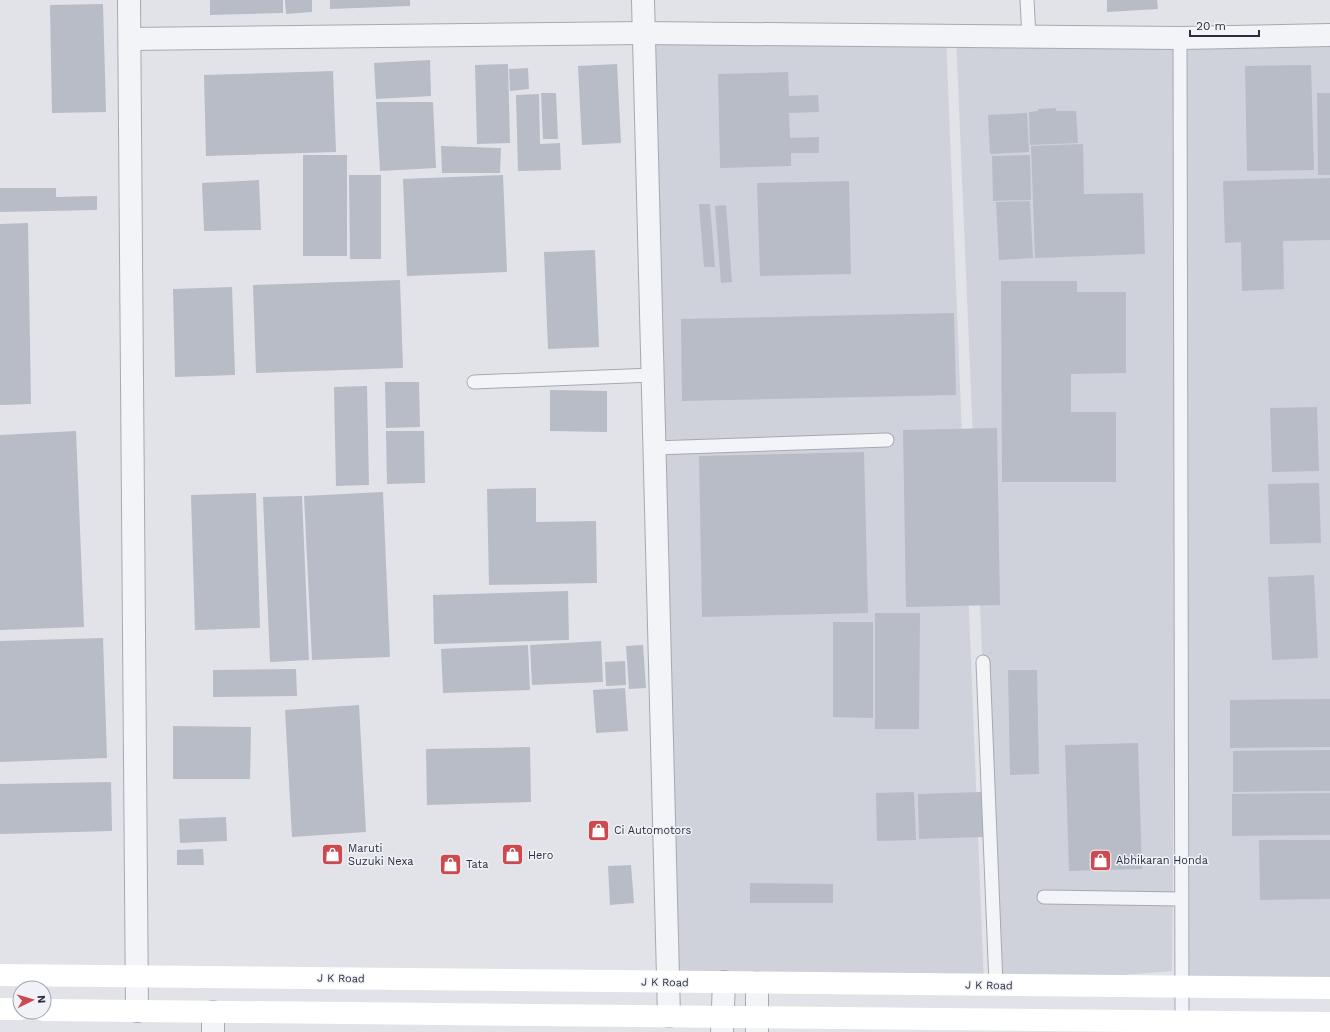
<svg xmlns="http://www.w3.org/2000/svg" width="1330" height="1032" font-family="'Work Sans',sans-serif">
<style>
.built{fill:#cfd2db}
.building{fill:#b8bcc6}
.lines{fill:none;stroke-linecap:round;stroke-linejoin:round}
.service-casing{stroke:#a6a9b3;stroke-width:15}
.minor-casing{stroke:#a6a9b3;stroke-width:24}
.tertiary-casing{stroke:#a6a9b3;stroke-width:24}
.service{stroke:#f3f4f7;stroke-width:13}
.minor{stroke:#f3f4f7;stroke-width:22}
.tertiary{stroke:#f3f4f7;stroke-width:22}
.secondary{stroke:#fff;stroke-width:22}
.labels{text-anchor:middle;stroke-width:3;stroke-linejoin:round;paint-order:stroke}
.poi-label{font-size:11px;fill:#2a2f40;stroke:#f0f2f7;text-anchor:start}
.street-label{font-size:11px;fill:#2a2f40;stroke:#f0f2f7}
</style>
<rect width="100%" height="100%" fill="#e1e3e9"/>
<!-- built -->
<g class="built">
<polygon points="1330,32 1330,989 1182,987 1179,203 1172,971 996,985 956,36"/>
<polygon points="643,33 946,36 984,985 669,982"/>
</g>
<!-- building -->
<g class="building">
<polygon points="210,0 283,0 283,13 210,15"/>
<polygon points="285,0 312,0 312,12 286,14"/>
<polygon points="330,0 410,0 410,6 330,9"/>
<polygon points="1107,0 1157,0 1158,9 1107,12"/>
<polygon points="103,4 106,112 52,113 50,5"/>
<polygon points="430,60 431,96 376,99 374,63"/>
<polygon points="508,64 510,143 477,144 475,65"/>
<polygon points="617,64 621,143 582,145 578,66"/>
<polygon points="1311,65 1314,170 1247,171 1245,66"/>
<polygon points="528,68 529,89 510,91 509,69"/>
<polygon points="333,71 336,152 206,156 204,75"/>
<polygon points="788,72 789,96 818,95 819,112 789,113 790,138 819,137 819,153 791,153 791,166 720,168 718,74"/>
<polygon points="541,93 556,93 558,139 543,139"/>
<polygon points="1317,93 1330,93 1330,175 1318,175"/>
<polygon points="539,94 540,144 560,143 561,170 518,171 516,95"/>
<polygon points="376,102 433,102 436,168 380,171"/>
<polygon points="1056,108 1056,111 1076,111 1078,143 1030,145 1029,112 1038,111 1038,109"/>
<polygon points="1027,113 1029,152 990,154 988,115"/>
<polygon points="1083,144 1084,194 1143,193 1145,254 1035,258 1031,146"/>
<polygon points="441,146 501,148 500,173 442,173"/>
<rect x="303" y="155" width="44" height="101"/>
<polygon points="1030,155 1031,200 993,201 992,156"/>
<polygon points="349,175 381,175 381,259 350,259"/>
<polygon points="503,175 507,272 407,276 403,179"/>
<polygon points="1330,178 1330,240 1283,241 1284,289 1242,291 1241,242 1225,243 1223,181"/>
<polygon points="259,180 261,230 204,231 202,183"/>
<polygon points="849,181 851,274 760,276 757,183"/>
<polygon points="0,188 56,188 56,197 97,196 97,210 0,212"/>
<polygon points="1030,201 1033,258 999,260 996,202"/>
<polygon points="699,204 710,204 715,267 704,267"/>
<polygon points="726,205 732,282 721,283 715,206"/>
<polygon points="28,223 31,404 0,405 0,224"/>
<polygon points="595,250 599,347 548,349 544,252"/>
<polygon points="400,280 403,368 256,373 253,285"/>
<polygon points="1001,281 1077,281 1077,292 1126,292 1126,373 1071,374 1071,412 1116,412 1116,482 1002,482"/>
<polygon points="232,287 235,375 175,377 173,289"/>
<polygon points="954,313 956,395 682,401 681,319"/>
<polygon points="385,382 419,382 420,427 386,428"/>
<polygon points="367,386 369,485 336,486 334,387"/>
<polygon points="550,390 607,391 607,432 550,431"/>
<polygon points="1317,407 1319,471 1272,472 1270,408"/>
<polygon points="997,428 1000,605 906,607 903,430"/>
<polygon points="76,431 84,627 0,630 0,435"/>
<polygon points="386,431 424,431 425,483 387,484"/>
<polygon points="864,452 868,613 702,617 699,456"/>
<polygon points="1319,483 1321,543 1270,544 1268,484"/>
<polygon points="536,488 536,522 596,521 597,583 489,585 487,489"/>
<polygon points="383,492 390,657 312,660 304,496"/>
<polygon points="256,493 260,628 195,630 191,495"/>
<polygon points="302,496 309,660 270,662 263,497"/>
<polygon points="1314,575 1318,658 1272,660 1268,577"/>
<polygon points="568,591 569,640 434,644 433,595"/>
<polygon points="875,613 920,613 919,729 875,729"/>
<polygon points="833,622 873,622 873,718 833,717"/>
<polygon points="103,638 107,758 0,762 0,641"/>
<polygon points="601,641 603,682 532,685 530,645"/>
<polygon points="528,645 530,690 443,693 441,649"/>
<polygon points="643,645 646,688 629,689 626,646"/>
<polygon points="625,661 626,685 606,686 605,662"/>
<polygon points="296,669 297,696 213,697 213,670"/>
<polygon points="1008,670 1037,670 1039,774 1010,775"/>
<polygon points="625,688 628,731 596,733 593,690"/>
<polygon points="1330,699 1330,747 1230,748 1230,700"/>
<polygon points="359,705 366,832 292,837 285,710"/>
<polygon points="173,726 251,727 250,779 173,779"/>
<polygon points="1138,743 1142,869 1069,871 1065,745"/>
<polygon points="530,747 531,802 427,805 426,749"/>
<polygon points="1330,750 1330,791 1233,792 1233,751"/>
<polygon points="111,782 112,831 0,834 0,784"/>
<polygon points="914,792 916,840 877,841 876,793"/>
<polygon points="982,792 983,837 919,839 918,794"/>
<polygon points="1330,793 1330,835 1232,836 1232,794"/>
<polygon points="226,817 227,841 180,843 179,819"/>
<polygon points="1259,840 1330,840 1330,899 1260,900"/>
<polygon points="203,849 204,865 177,865 177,850"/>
<polygon points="631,865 634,903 610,905 608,866"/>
<polygon points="750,883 833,884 833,903 750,903"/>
</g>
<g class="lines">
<defs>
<g id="service">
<polyline points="1027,0 1029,37"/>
<polyline points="1180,38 1182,1021"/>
<polyline points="474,382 653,375"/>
<polyline points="654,448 887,440"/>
<polyline points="983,662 996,985"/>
<polyline points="1044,897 1181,899"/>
</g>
<g id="minor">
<polyline points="129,0 137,1011"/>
<polyline points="643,0 669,1016"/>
<polyline points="130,39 643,33 1180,38 1330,35"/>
<polyline points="213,1032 213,1012"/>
</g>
<g id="tertiary">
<polyline points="722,1032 724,982"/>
<polyline points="757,1032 757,983"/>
</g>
</defs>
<!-- service casing -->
<use href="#service" class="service-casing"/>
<!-- minor casing -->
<use href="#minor" class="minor-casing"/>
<!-- tertiary casing -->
<use href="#tertiary" class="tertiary-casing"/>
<!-- service -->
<use href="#service" class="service"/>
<!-- minor -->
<use href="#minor" class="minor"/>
<!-- tertiary -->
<use href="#tertiary" class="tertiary"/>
<!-- secondary -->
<g class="secondary">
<polyline points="0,975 1330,988"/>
<polyline points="0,1009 20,1009"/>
<polyline points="44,1010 1330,1023"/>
</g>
</g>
<!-- icons -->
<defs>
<symbol id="shop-square" viewBox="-11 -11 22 22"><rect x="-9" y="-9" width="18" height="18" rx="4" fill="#cb494f" stroke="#f0f2f7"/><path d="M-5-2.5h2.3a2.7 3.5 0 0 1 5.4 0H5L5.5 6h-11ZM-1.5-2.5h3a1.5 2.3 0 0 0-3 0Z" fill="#fff"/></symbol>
</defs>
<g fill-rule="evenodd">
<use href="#shop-square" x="586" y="818" width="25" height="25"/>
<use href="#shop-square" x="320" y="842" width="25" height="25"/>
<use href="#shop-square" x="500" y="842" width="25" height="25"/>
<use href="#shop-square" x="1088" y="848" width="25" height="25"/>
<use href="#shop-square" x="438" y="852" width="25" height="25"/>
</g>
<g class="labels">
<!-- poi labels -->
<g class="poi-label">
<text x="614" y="834">Ci Automotors</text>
<text x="348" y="852">Maruti<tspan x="348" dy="13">Suzuki Nexa</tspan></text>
<text x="528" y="859">Hero</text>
<text x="1116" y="864">Abhikaran Honda</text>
<text x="466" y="868">Tata</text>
</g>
<!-- street labels -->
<g class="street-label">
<text transform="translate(341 978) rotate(1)" y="4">J K Road</text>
<text transform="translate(665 982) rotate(1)" y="4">J K Road</text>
<text transform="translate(989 985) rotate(1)" y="4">J K Road</text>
</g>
</g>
<!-- north arrow -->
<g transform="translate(32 1000) rotate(85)"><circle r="19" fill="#f0f2f7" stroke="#a1a4ae"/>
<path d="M0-3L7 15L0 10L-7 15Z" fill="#cb494f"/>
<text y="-6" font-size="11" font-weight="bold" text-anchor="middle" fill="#2a2f40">N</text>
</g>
<!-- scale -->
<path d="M1190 30v6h69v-6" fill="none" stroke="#2a2f40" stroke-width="2"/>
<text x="1196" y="30" font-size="12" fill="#2a2f40" stroke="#f0f2f7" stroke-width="3" paint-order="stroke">20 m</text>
</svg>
